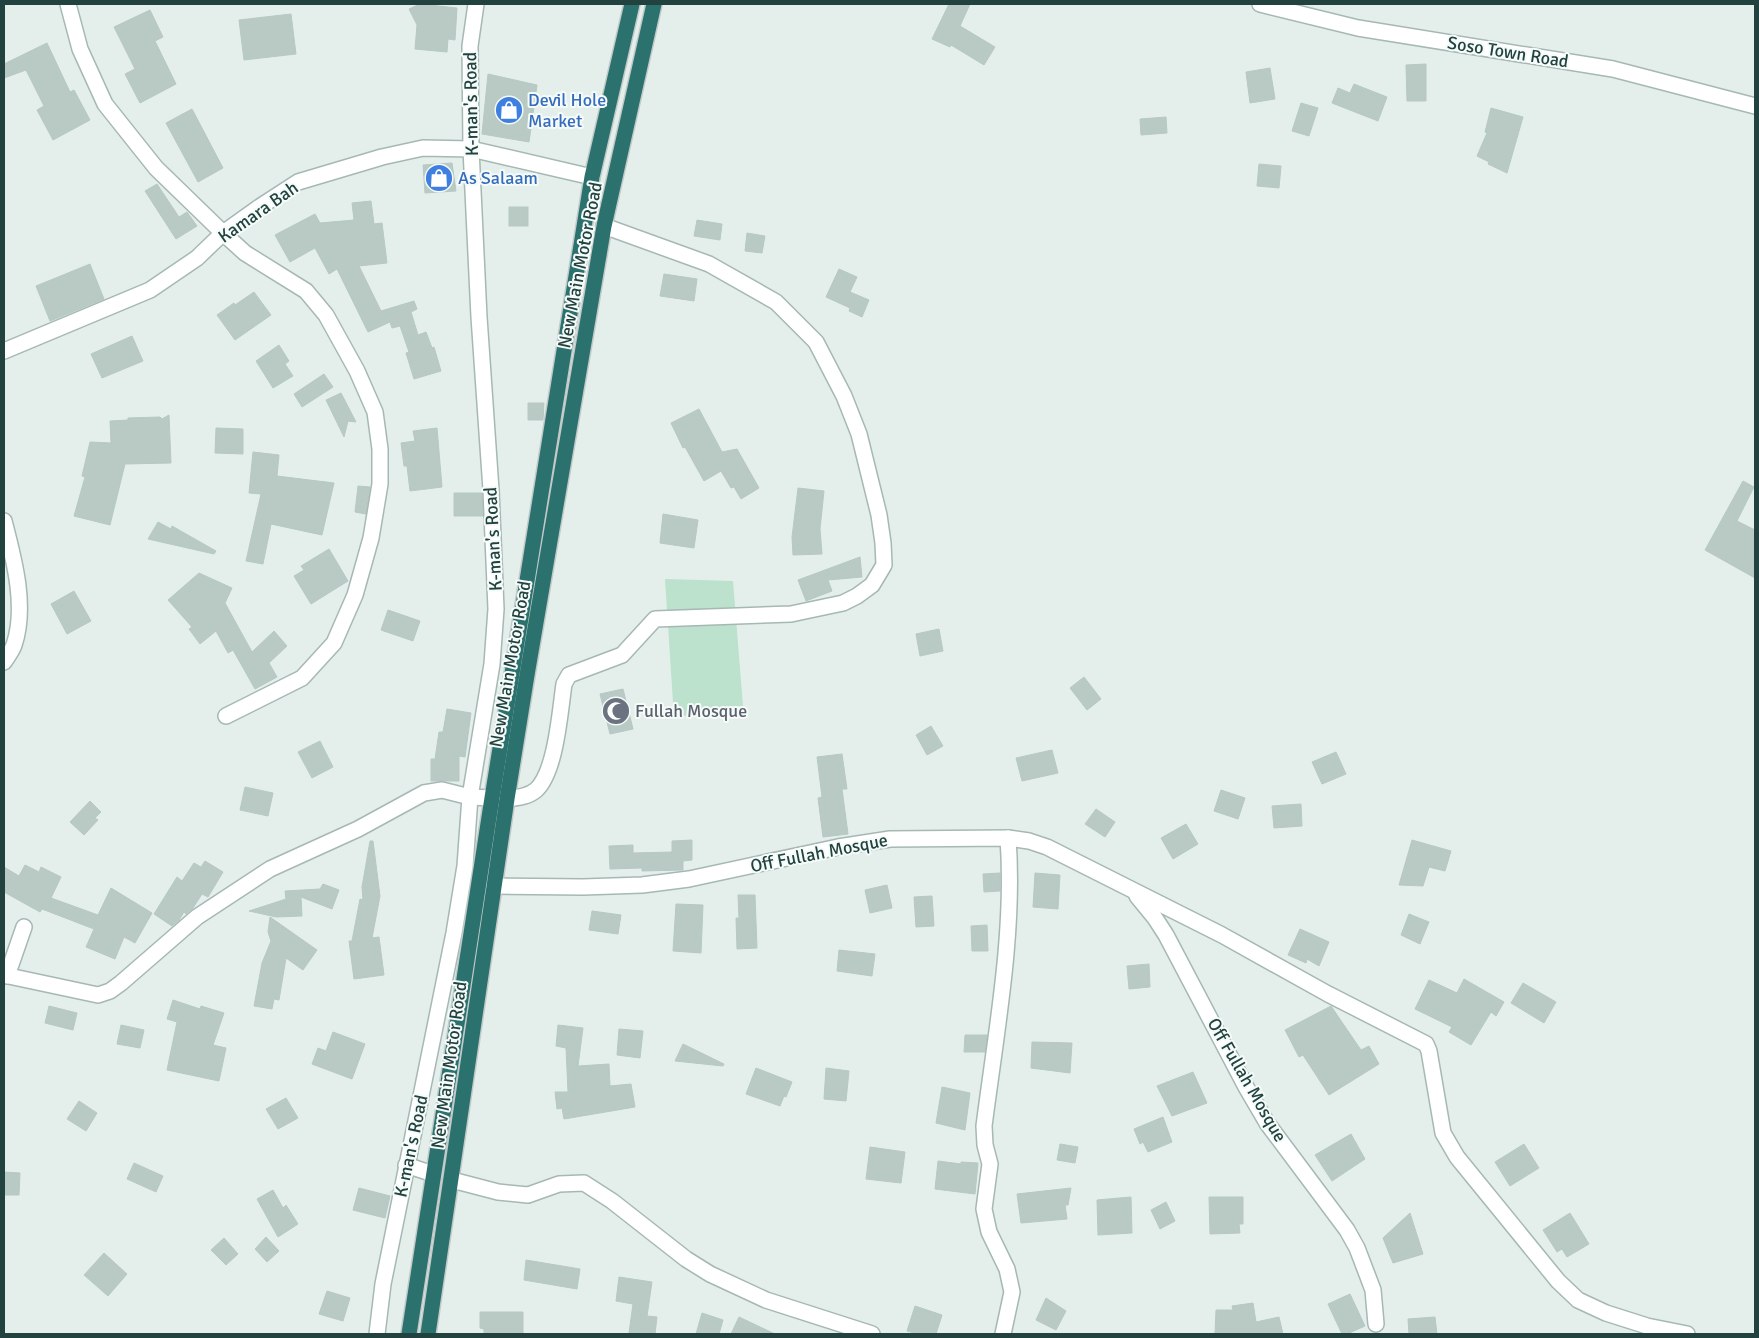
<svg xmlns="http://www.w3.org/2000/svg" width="1759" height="1338" font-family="Signika,sans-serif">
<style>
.green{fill:#bce1cc}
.building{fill:#b9cac5;stroke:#b6c9c4}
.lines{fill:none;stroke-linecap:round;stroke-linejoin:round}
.minor-casing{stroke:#a6b8b5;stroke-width:18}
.highway-casing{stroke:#c1cac9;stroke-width:18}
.minor{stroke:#fff;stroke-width:15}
.highway{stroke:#2b716e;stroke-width:15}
.labels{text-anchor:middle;stroke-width:4;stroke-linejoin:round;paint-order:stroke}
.street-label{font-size:18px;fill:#22423f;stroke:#f5fbf9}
.shop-label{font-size:18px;fill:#366cbe;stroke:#f5fbf9;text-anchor:start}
.worship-label{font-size:18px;fill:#5b616d;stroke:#f5fbf9;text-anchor:start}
</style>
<rect width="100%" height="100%" fill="#e4efec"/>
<!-- green -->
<polygon class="green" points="665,579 733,581 743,706 733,706 674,718"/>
<!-- building -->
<g class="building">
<polygon points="420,4 457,8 455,40 448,39 447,52 415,49 417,25 409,9"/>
<polygon points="949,4 970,4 960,26 995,47 984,65 951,45 950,47 932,39"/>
<polygon points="150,10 163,37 155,41 176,84 140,103 125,74 135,69 114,27"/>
<polygon points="291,14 296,54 244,60 239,20"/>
<polygon points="47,43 70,92 74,90 90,120 53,140 37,110 44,106 26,70 4,78 4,64"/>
<polygon points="1426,64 1426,101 1407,101 1406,65"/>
<polygon points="1270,68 1275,99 1250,103 1246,72"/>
<polygon points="488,74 537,85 529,142 482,134"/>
<polygon points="1354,84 1387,97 1378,121 1332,103 1338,88 1350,93"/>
<polygon points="1301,103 1318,108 1309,136 1292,131"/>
<polygon points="1491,108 1523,117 1507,173 1488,164 1489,162 1477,156 1487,133 1485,132"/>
<polygon points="192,109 223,168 198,182 166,123"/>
<polygon points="1166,117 1167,133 1141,135 1140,119"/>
<polygon points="452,163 456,191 425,193 423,165"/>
<polygon points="1259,164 1281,166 1279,188 1257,186"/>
<polygon points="157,184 179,217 187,212 197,226 176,239 145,191"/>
<polygon points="371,201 374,224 382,223 387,263 359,266 381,311 414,301 417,309 411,312 418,335 426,332 432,348 434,347 441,371 414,379 406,353 409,352 400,326 392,328 390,322 368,332 337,269 329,274 315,248 290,262 275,235 315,214 320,223 354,220 352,203"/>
<rect x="509" y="207" width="19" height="19"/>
<polygon points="697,220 722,224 720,240 694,236"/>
<polygon points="747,233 765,236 762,253 745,251"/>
<polygon points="90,264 104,299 50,321 36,286"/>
<polygon points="839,269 857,277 850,292 869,300 862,317 849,311 850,308 826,297"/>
<polygon points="664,274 697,279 694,301 660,296"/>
<polygon points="254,292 271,315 235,340 217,315 234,303 235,305"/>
<polygon points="132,336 143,361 102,378 91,354"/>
<polygon points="279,345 289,361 285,364 293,376 273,388 256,361"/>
<polygon points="324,374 333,387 302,407 294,394"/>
<polygon points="341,393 356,422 348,421 344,437 326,400"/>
<polygon points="528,403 544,403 543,420 528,420"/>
<polygon points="699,409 722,452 737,449 759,488 741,499 734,487 731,488 721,471 704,481 685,447 683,448 671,423"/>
<polygon points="169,415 171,463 125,464 110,525 74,516 85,477 82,476 90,442 111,443 110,421 128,420 128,418 160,417 162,419"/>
<polygon points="216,428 243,429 243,454 215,453"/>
<polygon points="437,428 442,487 410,491 407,466 404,466 401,443 415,441 413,431"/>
<polygon points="253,452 279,455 277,476 334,483 322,535 271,524 263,564 246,561 261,494 249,493"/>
<polygon points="1743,481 1754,487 1737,521 1755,530 1755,578 1705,550"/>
<polygon points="358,486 370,487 366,514 355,512"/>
<polygon points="798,488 824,491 820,529 822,554 793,555 792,537"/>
<polygon points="454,493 482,493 483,516 454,516"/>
<polygon points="663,514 698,520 694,548 660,543"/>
<polygon points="158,522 171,529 172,526 216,551 214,554 148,539"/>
<polygon points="329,549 348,581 311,604 294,576 304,570 301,566"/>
<polygon points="860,557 862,577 828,580 832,591 806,601 798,580"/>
<polygon points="199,573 232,588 225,603 252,652 274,631 287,646 269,663 277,677 255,689 233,650 228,653 216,631 200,644 189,629 192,627 168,600"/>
<polygon points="74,591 91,621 67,634 51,604"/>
<polygon points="388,610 420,621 413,641 381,630"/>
<polygon points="939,629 943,651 920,656 916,634"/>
<polygon points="1084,677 1101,699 1087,710 1070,688"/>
<polygon points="623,689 633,729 610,734 600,694"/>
<polygon points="447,709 471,713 465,757 459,756 459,781 431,781 431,759 435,759 439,732 443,732"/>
<polygon points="931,726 943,746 927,755 916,735"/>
<polygon points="320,741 333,767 312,778 298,752"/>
<polygon points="1052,750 1058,773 1022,781 1016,758"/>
<polygon points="1336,752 1346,774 1322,784 1312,762"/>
<polygon points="842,754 847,789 842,789 848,834 823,837 818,798 822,797 817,757"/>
<polygon points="245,787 273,793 268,816 240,810"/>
<polygon points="1221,790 1245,798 1238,819 1214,811"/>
<polygon points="90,801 101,812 95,818 98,820 84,835 70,822"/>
<polygon points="1301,804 1302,826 1274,828 1272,806"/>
<polygon points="1096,809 1115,822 1105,837 1085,824"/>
<polygon points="1186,824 1198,844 1173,859 1161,838"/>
<polygon points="692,840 692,860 683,861 683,870 642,871 642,868 610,869 609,846 633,845 633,853 672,852 672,841"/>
<polygon points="1412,840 1451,851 1445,871 1429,867 1423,886 1399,885"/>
<polygon points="370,841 373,841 380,896 372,938 379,937 384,975 354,979 349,941 352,941 360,899 363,900 362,887"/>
<polygon points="205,861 223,872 208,897 202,894 193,908 186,914 184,912 179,920 172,926 154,914 177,877 182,881 194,863 201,867"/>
<polygon points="25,865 39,872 41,867 61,877 51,898 98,915 111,888 152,913 135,943 124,937 115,959 86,947 94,929 42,909 40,912 4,892 4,867 19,876"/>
<polygon points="1000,873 1000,891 984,892 983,874"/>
<polygon points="1035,873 1060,875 1058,909 1033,907"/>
<polygon points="323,884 339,890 332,909 301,897 302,916 276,917 249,911 286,899 285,891 320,889"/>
<polygon points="887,885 892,908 870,913 865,890"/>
<polygon points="738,895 755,895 757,948 737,949 736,918 739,918"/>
<polygon points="932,896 934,926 916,927 914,897"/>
<polygon points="676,904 703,905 701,953 673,951"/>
<polygon points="592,911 621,915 618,934 589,930"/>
<polygon points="1409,914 1429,922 1420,944 1401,935"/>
<polygon points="270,917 317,950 303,970 286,958 279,1000 274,999 272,1009 254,1006 262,963 271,941 268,932"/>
<polygon points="987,925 988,951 972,951 971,926"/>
<polygon points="1300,929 1329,942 1319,966 1307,959 1306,963 1288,955"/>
<polygon points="839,950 875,954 872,976 837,971"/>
<polygon points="1149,964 1150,987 1129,989 1127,966"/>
<polygon points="1464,979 1504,1002 1496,1016 1491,1012 1471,1045 1449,1032 1452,1027 1415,1009 1429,980 1457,993"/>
<polygon points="1523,983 1556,1002 1544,1023 1511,1003"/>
<polygon points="173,1000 200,1009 201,1006 224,1013 213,1045 226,1048 219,1081 167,1070 177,1022 167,1019"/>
<polygon points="49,1006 77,1013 73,1030 45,1023"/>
<polygon points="1331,1006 1361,1050 1369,1046 1379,1064 1329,1095 1303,1055 1299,1057 1285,1030"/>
<polygon points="121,1025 144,1030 140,1048 117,1044"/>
<polygon points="558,1025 583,1028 578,1066 609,1064 610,1086 631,1084 635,1107 564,1119 562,1108 557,1109 555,1092 568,1092 566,1048 556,1046"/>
<polygon points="619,1029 643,1031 640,1058 617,1055"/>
<polygon points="333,1032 365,1044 352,1079 312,1064 318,1048 326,1051"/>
<polygon points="965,1035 987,1035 985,1052 964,1052"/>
<polygon points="1032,1042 1072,1043 1070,1073 1031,1068"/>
<polygon points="683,1044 724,1064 723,1066 675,1061"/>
<polygon points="756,1068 792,1082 786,1097 784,1096 780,1106 746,1094"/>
<polygon points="826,1068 849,1071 846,1101 824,1099"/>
<polygon points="1193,1072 1207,1103 1172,1116 1157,1086"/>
<polygon points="942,1087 970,1093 965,1130 936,1123"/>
<polygon points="286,1098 298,1118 278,1129 266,1109"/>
<polygon points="79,1101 97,1113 86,1131 67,1119"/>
<polygon points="1163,1117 1172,1142 1148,1152 1143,1142 1140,1144 1134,1129"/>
<polygon points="1351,1134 1365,1159 1332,1181 1315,1155"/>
<polygon points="1060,1144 1078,1147 1075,1163 1057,1160"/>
<polygon points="1524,1144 1539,1168 1510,1186 1495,1162"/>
<polygon points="870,1147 905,1152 901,1183 866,1179"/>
<polygon points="938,1161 961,1164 961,1162 978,1163 975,1194 935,1189"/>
<polygon points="134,1163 163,1176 156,1192 127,1179"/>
<polygon points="4,1172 20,1173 19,1195 4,1195"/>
<polygon points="359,1188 390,1196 385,1218 353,1210"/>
<polygon points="1071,1188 1068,1205 1065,1205 1067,1219 1021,1223 1017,1194"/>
<polygon points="273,1190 283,1208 286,1205 298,1224 278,1237 257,1199"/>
<polygon points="1131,1197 1132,1233 1098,1235 1097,1200"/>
<polygon points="1209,1197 1243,1197 1243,1224 1239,1224 1240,1233 1210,1234"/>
<polygon points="1166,1202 1175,1221 1160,1229 1151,1210"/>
<polygon points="1410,1213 1423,1254 1393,1263 1383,1238"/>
<polygon points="1570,1213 1589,1244 1567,1257 1562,1249 1557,1252 1543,1230"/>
<polygon points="266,1237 279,1251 267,1262 255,1249"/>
<polygon points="224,1238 238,1254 226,1265 211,1250"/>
<polygon points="104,1253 127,1274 108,1296 84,1275"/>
<polygon points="526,1260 580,1269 577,1289 524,1280"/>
<polygon points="619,1277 652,1282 647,1316 657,1317 655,1334 629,1333 633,1304 616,1301"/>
<polygon points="327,1291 350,1298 343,1321 319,1314"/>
<polygon points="1350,1294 1365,1326 1347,1334 1342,1334 1328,1304"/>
<polygon points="1046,1298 1066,1311 1056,1330 1036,1320"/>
<polygon points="1253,1303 1256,1322 1279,1317 1283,1334 1215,1334 1216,1310 1233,1310 1232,1306"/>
<polygon points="915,1306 942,1315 936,1334 918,1334 907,1331"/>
<polygon points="480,1312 523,1312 523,1334 484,1334 484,1329 480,1328"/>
<polygon points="702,1313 723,1320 719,1334 696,1334"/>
<polygon points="739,1317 775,1334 731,1334"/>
<polygon points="1435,1317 1437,1334 1409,1334 1408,1319"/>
</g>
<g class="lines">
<defs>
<g id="minor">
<polyline points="68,4 80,49 105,104 156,168 223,233 245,253 306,291 326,315 357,371 375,412 380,449 380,484 371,538 355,595 334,643 302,678 226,716"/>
<polyline points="1260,4 1358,28 1613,69 1755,106"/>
<polyline points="4,351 150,290 197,258 223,233 258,208 298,182 382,157 423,148 471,149 592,177"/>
<path d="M4,521C14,559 27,607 14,645C12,651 7,657 4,662"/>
<path d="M507,799C516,798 528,797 536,790C556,772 560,711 564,684L569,675L622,655L655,619L791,614L843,603L857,596L872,585L884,565L883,543L879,515L859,434L844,396L816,342L776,302L709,264L604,226"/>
<polyline points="494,886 583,887 642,885 689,879 838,847 890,839 1008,838 1029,841 1047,847 1222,935 1328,994 1426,1044 1429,1051 1443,1133 1457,1157 1558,1281 1578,1300 1606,1313 1647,1326 1687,1334"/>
<polyline points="1137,896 1155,918 1166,935 1246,1087 1267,1123 1347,1230 1357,1248 1373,1290 1376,1324"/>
<polyline points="4,975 98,995 110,991 121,983 197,917 270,869 358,829 424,793 442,790 470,797 492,798"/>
<polyline points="7,976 24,927"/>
<polyline points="406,1165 433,1174"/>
<polyline points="452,1180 498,1192 528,1195 559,1184 584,1183 612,1201 686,1259 710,1274 766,1300 872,1334"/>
<polyline points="377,1334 383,1284 454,933 465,866 470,797 492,664 496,609 491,490 479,317 471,149 470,46 476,4"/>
<path d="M1003,1334L1012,1292L1007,1269L989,1232L984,1209L990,1164L985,1145L984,1126C996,1032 1015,932 1008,838"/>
</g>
<g id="highway">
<polyline points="409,1334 492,798 592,177 632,4"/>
<polyline points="428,1334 507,799 527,675 604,226 654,4"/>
</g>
</defs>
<!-- minor casing -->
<use href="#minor" class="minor-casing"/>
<!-- highway casing -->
<use href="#highway" class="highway-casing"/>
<!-- minor -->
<use href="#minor" class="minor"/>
<!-- highway -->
<use href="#highway" class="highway"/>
</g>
<!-- icons -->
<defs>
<symbol id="shop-disc" viewBox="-11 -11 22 22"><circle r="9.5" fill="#3f7fe0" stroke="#f5fbf9"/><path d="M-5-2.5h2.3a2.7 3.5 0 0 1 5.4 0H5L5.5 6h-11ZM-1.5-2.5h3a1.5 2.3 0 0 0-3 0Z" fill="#fff"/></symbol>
<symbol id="mosque-disc" viewBox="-11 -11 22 22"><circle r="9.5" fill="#6b7280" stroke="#f5fbf9"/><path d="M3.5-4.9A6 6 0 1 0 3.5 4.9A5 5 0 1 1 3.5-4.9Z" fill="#fff"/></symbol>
</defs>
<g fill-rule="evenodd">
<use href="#shop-disc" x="493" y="94" width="32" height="32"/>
<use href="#shop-disc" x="423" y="162" width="32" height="32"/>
<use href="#mosque-disc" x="600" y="695" width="32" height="32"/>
</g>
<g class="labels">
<!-- street labels -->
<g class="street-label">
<text transform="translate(1508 52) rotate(9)" y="6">Soso Town Road</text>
<text transform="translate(471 104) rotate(-91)" y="6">K-man's Road</text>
<text transform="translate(258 212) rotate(-35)" y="6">Kamara Bah</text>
<text transform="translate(580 265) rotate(-79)" y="6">New Main Motor Road</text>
<text transform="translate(493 539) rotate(-93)" y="6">K-man's Road</text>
<text transform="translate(510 664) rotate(-80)" y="6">New Main Motor Road</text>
<text transform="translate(819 853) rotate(-11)" y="6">Off Fullah Mosque</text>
<text transform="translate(449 1065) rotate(-82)" y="6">New Main Motor Road</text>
<text transform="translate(1247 1080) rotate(60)" y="6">Off Fullah Mosque</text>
<text transform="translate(411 1146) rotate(-78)" y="6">K-man's Road</text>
</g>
<!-- shop labels -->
<g class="shop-label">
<text x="528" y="106">Devil Hole<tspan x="528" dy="21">Market</tspan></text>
<text x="458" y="184">As Salaam</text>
</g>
<!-- worship labels -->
<g class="worship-label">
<text x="635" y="717">Fullah Mosque</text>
</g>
</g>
<!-- border -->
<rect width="1759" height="1338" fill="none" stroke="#22423f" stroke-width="10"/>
</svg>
